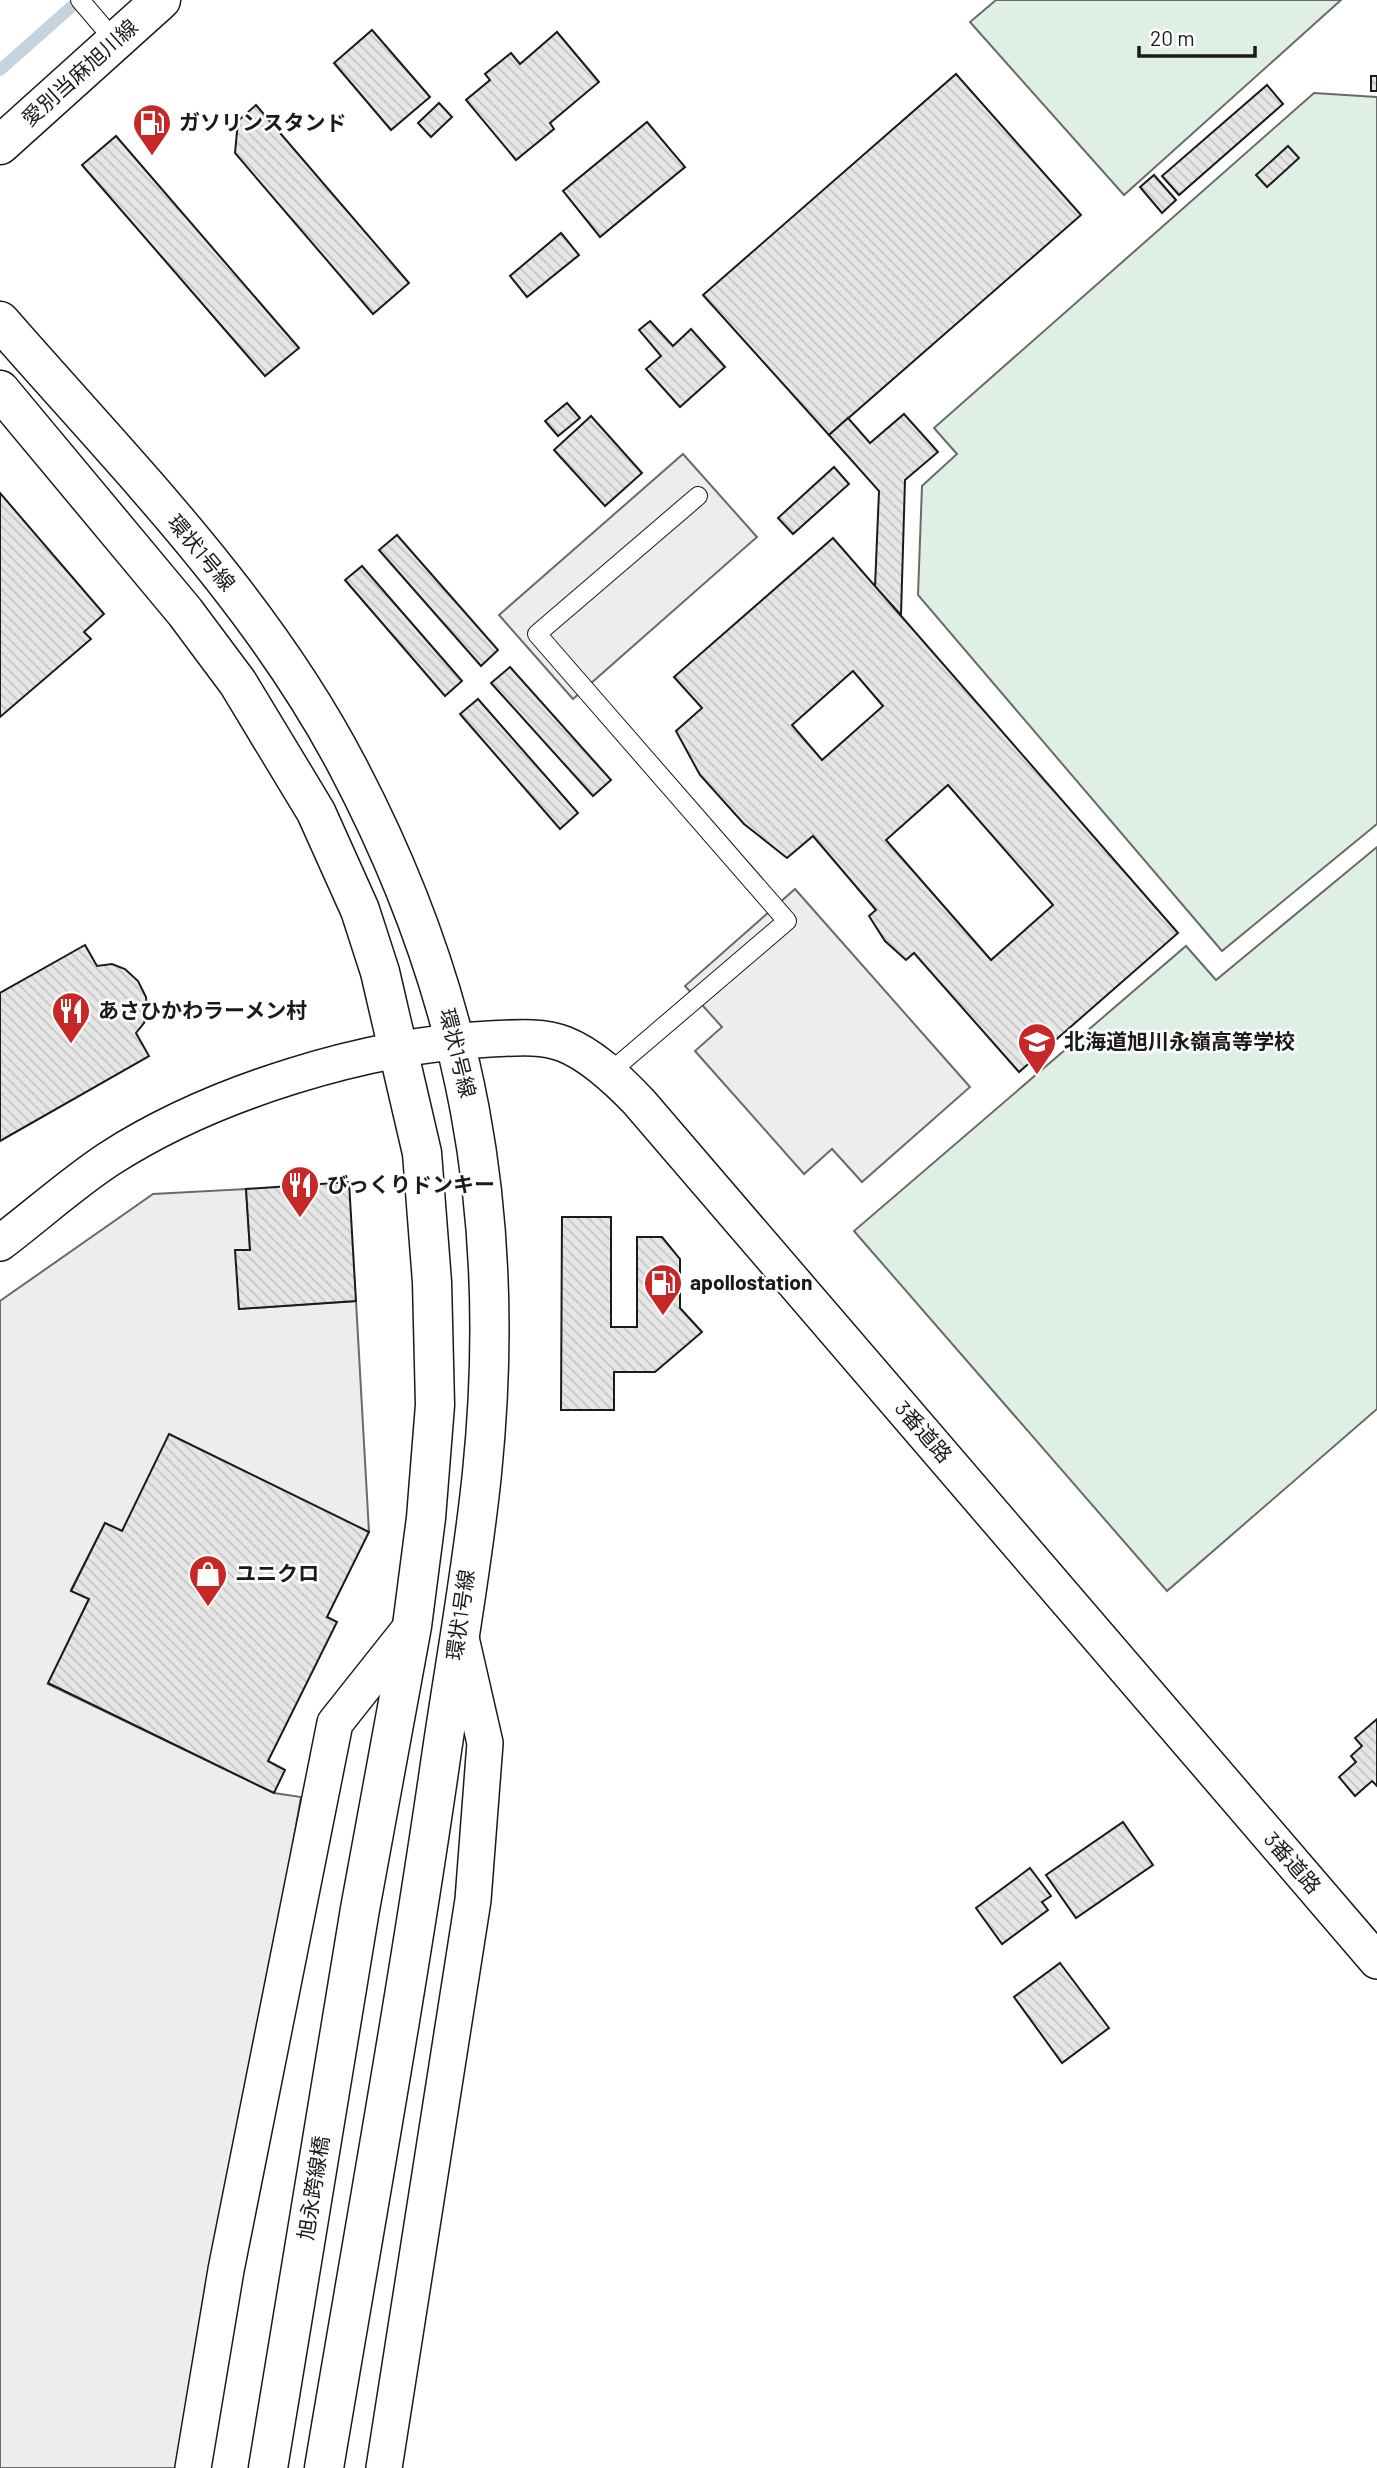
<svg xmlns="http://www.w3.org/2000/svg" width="1377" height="2468" font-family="Barlow,'Noto Sans JP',sans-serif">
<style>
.garden{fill:#e0efe3;stroke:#6a6a6a;stroke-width:2}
.parking{fill:#ededed;stroke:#6a6a6a;stroke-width:2}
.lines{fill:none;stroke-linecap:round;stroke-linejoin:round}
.stream{stroke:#c6d2dc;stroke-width:12}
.building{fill:url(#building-back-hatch);stroke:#1a1a1a;stroke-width:2;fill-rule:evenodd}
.lane-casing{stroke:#1a1a1a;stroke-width:20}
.street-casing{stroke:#1a1a1a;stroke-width:38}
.primary-casing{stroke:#1a1a1a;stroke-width:41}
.lane{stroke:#fff;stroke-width:18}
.street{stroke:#fff;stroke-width:35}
.primary{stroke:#fff;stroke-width:38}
.labels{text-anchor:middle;stroke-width:5;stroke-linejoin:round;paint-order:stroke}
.street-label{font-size:21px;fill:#1a1a1a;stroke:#fff}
.poi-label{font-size:21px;font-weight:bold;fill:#1a1a1a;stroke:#fff;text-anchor:start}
</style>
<defs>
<pattern id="building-back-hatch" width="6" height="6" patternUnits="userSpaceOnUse" patternTransform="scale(1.75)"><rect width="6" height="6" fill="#e6e6e6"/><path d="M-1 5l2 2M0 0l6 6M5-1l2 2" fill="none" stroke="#c5c5c5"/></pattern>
</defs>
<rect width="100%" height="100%" fill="#fff"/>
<!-- garden -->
<g class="garden">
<polygon points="996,0 1341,0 1124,195 970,22"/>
<polygon points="1314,93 1377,97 1377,824 1222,951 918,595 922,486 957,454 934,428"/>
<polygon points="1377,847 1377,1409 1167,1591 854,1231 1186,946 1216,980"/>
</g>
<!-- parking -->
<g class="parking">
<polygon points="683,454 757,537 573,699 499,615"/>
<polygon points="795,889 970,1087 862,1182 832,1149 804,1174 695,1051 722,1027 685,986"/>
<polygon points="246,1189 250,1250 236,1250 239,1309 356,1301 369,1532 122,1531 105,1523 71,1590 89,1599 48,1684 274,1793 301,1797 185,2468 0,2468 0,1301 153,1194"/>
</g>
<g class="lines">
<!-- stream -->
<polyline class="stream" points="0,70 79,0"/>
</g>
<!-- building -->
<g class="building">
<polygon points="372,30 430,97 391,130 334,63"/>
<polygon points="557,32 599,82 550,123 554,129 516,160 466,100 490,80 485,74 511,53 520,64"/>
<polygon points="956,74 1081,215 829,435 703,295"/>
<rect x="1371" y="76" width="6" height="15"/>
<polygon points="1267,85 1283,104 1179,195 1162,176"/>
<polygon points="439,103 452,117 431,137 418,123"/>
<polygon points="256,105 409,283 373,314 235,153 238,121"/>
<polygon points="647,122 685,167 600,237 563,191"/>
<polygon points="116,136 299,348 265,376 82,165"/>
<polygon points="1288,146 1299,158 1267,187 1256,175"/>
<polygon points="1154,175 1176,200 1162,213 1140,187"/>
<polygon points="561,233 579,255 527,297 510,276"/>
<polygon points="650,321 673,346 691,329 725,367 680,407 646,369 661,356 639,330"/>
<polygon points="567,403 580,418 558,436 545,421"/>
<polygon points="904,414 938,452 905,480 901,615 875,587 879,491 829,435 848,418 870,443"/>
<polygon points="591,416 642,473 605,506 554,450"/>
<polygon points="834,467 849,484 793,534 778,518"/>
<polygon points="0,493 104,614 84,632 91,639 0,717"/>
<polygon points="397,535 498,650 481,666 379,550"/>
<path d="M833,538L1178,933L1019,1072L914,953L906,960L885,941L869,916L876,910L813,836L787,858L744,824L700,775L676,731L702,708L674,677ZM853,671L883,706L822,760L792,725ZM948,785L1053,905L991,960L886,840Z"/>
<polygon points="362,566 462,681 445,696 345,580"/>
<polygon points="510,667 611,780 593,796 491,683"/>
<polygon points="478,699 578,813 560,829 460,714"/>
<polygon points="85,945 97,966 112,964 125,969 138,981 146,997 147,1010 144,1023 136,1033 149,1056 0,1141 0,993"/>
<polygon points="349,1182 356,1301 239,1309 235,1250 250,1250 246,1189"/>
<polygon points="562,1217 611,1217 611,1327 637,1327 637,1237 662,1237 680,1259 680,1308 702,1332 655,1372 614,1372 614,1410 561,1410"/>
<polygon points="169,1434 369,1532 327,1617 337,1622 268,1761 285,1770 274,1793 48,1683 89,1599 71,1591 105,1523 122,1531"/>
<polygon points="1377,1719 1377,1786 1372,1781 1355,1796 1339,1777 1356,1762 1351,1756 1362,1746 1355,1738"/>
<polygon points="1123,1822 1153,1865 1076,1918 1046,1875"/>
<polygon points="1030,1868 1051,1896 1042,1902 1048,1910 1002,1944 976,1908"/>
<polygon points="1060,1963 1109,2028 1062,2063 1014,1997"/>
</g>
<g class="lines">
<defs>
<g id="lane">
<polyline points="80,0 115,41"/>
<polyline points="609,1073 787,921 537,634 698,496"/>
</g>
<g id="street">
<path d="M0,1243C36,1216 71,1184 109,1159C213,1092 367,1045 490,1039C514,1038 541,1035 564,1044C592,1055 618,1080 639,1102L1377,1961"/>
<polyline points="193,2468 226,2270 335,1723 412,1626"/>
<polyline points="384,2468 473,1900 485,1743 461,1638"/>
</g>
<g id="primary">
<polyline points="0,145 161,0"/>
<path d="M0,321C124,463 261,600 348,767C468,995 508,1217 482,1473C472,1572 453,1672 439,1771C405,2004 363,2236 324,2468"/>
<polyline points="0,390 185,612 238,683 316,812 360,910 380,972 422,1153 432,1282 435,1405 426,1518 412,1626 360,1909 268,2468"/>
</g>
</defs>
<!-- lane casing -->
<use href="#lane" class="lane-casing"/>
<!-- street casing -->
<use href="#street" class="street-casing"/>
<!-- primary casing -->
<use href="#primary" class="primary-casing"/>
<!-- lane -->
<use href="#lane" class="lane"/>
<!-- street -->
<use href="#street" class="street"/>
<!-- primary -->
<use href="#primary" class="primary"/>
</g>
<!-- icons -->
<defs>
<symbol id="fuel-pin" viewBox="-11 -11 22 30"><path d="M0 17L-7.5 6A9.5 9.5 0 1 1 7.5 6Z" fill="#c62828" stroke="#fff"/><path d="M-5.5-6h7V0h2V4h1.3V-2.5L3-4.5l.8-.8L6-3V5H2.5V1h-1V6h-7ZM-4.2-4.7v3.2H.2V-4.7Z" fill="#fff"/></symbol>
<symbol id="restaurant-pin" viewBox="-11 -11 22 30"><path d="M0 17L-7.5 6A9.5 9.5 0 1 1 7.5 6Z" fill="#c62828" stroke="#fff"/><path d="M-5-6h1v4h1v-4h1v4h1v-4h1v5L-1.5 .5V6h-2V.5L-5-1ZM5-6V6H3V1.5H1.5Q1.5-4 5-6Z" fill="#fff"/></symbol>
<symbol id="school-pin" viewBox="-11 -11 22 30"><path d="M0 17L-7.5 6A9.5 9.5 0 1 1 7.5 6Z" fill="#c62828" stroke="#fff"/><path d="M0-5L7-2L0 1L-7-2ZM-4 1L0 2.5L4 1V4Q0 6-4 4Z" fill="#fff"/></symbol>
<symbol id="shop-pin" viewBox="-11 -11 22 30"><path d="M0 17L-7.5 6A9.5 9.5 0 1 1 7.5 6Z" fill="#c62828" stroke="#fff"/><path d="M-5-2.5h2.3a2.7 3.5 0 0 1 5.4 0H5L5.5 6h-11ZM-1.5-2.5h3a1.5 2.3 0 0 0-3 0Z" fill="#fff"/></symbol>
</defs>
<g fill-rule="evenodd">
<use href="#fuel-pin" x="130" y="101" width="44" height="60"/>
<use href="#restaurant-pin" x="49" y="989" width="44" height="60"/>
<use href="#school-pin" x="1015" y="1020" width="44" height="60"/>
<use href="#restaurant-pin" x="278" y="1163" width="44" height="60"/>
<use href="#fuel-pin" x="641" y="1261" width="44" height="60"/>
<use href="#shop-pin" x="186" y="1552" width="44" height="60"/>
</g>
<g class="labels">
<!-- street labels -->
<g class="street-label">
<text transform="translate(80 73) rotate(-42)" y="7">愛別当麻旭川線</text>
<text transform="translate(201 553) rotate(50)" y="7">環状1号線</text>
<text transform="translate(457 1053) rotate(76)" y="7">環状1号線</text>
<text transform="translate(923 1432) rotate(49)" y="7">3番道路</text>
<text transform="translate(461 1615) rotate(-82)" y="7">環状1号線</text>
<text transform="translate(1292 1863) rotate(49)" y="7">3番道路</text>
<text transform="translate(314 2188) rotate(-81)" y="7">旭永跨線橋</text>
</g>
<!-- poi labels -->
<g class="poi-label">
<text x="179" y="130">ガソリンスタンド</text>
<text x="98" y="1018">あさひかわラーメン村</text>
<text x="1064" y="1049">北海道旭川永嶺高等学校</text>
<text x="327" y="1192">びっくりドンキー</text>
<text x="690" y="1290">apollostation</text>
<text x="235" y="1581">ユニクロ</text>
</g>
</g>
<!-- scale -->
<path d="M1139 46v10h116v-10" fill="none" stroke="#1a1a1a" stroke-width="3.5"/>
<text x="1150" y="46" font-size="21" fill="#1a1a1a" stroke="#ffffff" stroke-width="5" paint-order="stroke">20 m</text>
</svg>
